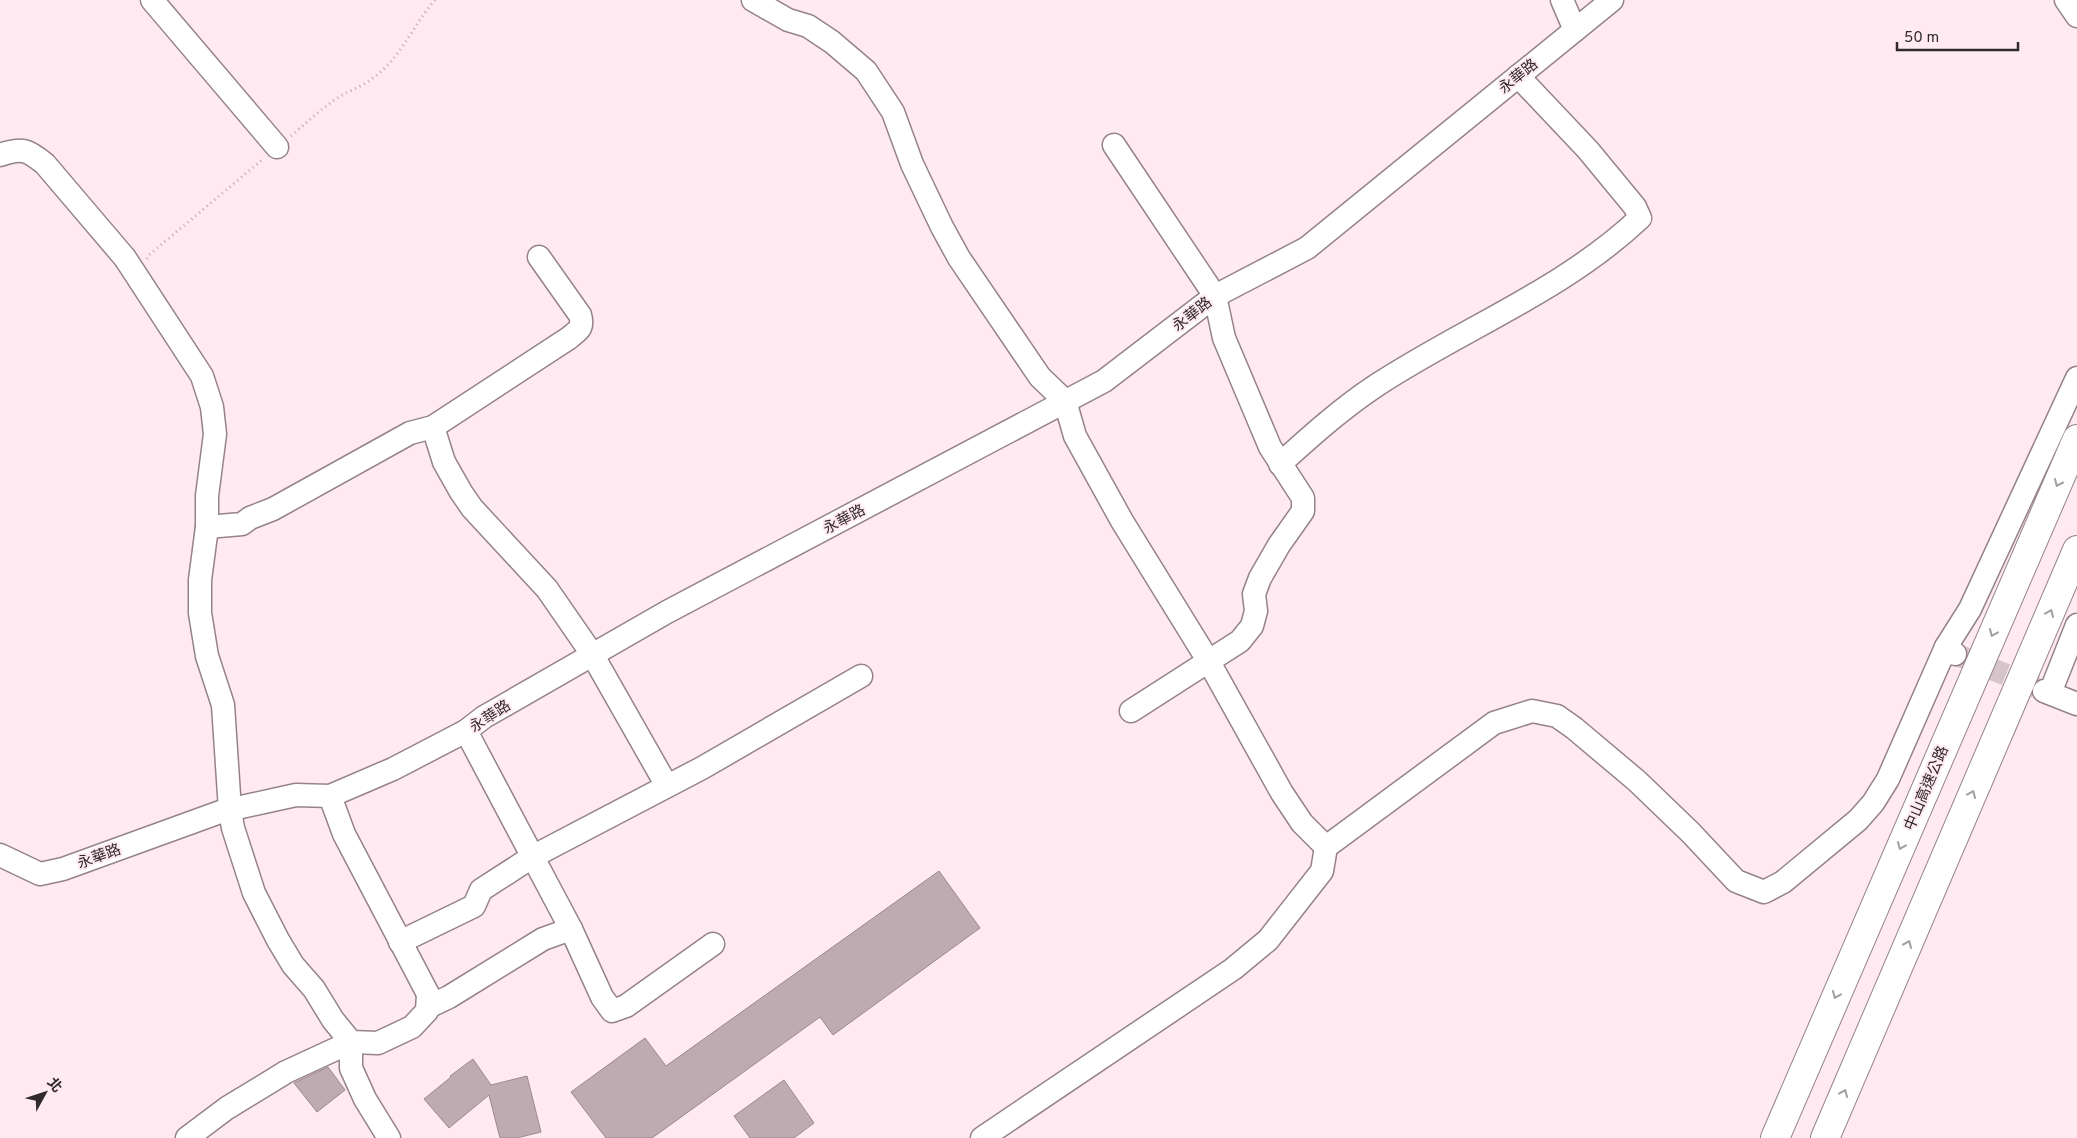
<svg xmlns="http://www.w3.org/2000/svg" width="2077" height="1138" font-family="Overpass,'Noto Sans TC',sans-serif">
<style>
.building{fill:#beabb1;stroke:#9a888d}
.lines{fill:none;stroke-linecap:round;stroke-linejoin:round}
.minor-tunnel{stroke:#d5c4c9;stroke-width:22;stroke-dasharray:22 11;stroke-linecap:butt}
.minor-casing{stroke:#958388;stroke-width:25}
.highway-casing{stroke:#958388;stroke-width:30}
.path{stroke:#bbabb0;stroke-width:3;stroke-dasharray:1 4;stroke-linecap:butt}
.minor{stroke:#fff;stroke-width:22}
.highway{stroke:#fff;stroke-width:28}
.oneway{stroke:#a29fa0}
.labels{text-anchor:middle;stroke-width:4;stroke-linejoin:round;paint-order:stroke}
.street-label{font-size:15px;fill:#312a2c;stroke:#feeaf0}
</style>
<rect width="100%" height="100%" fill="#feeaf0"/>
<!-- building -->
<g class="building">
<polygon points="939,871 980,928 833,1035 820,1017 652,1138 606,1138 571,1092 645,1038 666,1066"/>
<polygon points="473,1059 491,1085 527,1076 541,1132 517,1138 500,1138 489,1095 449,1128 424,1099 451,1077 450,1076"/>
<polygon points="328,1067 345,1090 317,1112 294,1083"/>
<polygon points="784,1080 814,1123 794,1138 750,1138 734,1116"/>
</g>
<g class="lines">
<!-- minor-tunnel -->
<polyline class="minor-tunnel" points="1955,654 2036,687"/>
<defs>
<g id="minor">
<polyline points="152,0 277,147"/>
<polyline points="753,0 788,20 808,26 832,42 866,71 893,112 912,164 942,227 959,258 1040,377 1065,401 1075,436 1122,521 1209,662 1282,793 1302,823 1326,847"/>
<polyline points="1562,0 1575,30"/>
<polyline points="2066,0 2077,16"/>
<polyline points="1114,145 1215,296 1224,338 1270,447 1303,498 1303,511 1279,545 1260,578 1254,594 1256,611 1252,626 1240,641 1131,711"/>
<path d="M0,155C22,147 28,150 45,164L125,258L202,376L212,407L215,434L207,496V527L200,580V613L207,656L223,705L230,810L233,828L254,893L278,940L293,965L314,989L333,1020L351,1042L378,1043L412,1027L427,1011L428,994L344,834L330,796"/>
<polyline points="433,427 444,462 461,492 472,508 547,589 592,654 667,786"/>
<path d="M1280,464C1311,436 1342,408 1377,385C1464,328 1564,290 1640,218L1635,207L1588,150L1518,76"/>
<path d="M207,527L242,524L250,518L273,509L410,433L433,427L569,338C578,330 584,329 580,315L539,257"/>
<polyline points="1946,647 1970,609 2077,378"/>
<polyline points="2044,691 2077,704"/>
<polyline points="2050,693 2077,625"/>
<polyline points="466,731 571,929 602,997 612,1011 626,1006 713,944"/>
<polyline points="0,855 40,874 63,869 223,811 296,795 330,796 393,769 466,731 484,717 667,612 1104,381 1215,296 1307,248 1612,0"/>
<polyline points="400,942 474,906 481,890 532,857 702,768 861,676"/>
<polyline points="428,1007 449,997 543,939 571,929"/>
<polyline points="187,1138 227,1108 286,1072 351,1042 351,1068 365,1099 389,1138"/>
<polyline points="982,1138 1233,969 1268,940 1322,871 1326,847 1494,723 1532,711 1557,716 1574,728 1637,781 1691,833 1736,881 1764,892 1783,882 1858,820 1873,803 1888,779 1946,647 1955,654"/>
</g>
<g id="highway">
<polyline points="1775,1138 2077,439"/>
<polyline points="1825,1138 2077,550"/>
</g>
</defs>
<!-- minor casing -->
<use href="#minor" class="minor-casing"/>
<!-- highway casing -->
<use href="#highway" class="highway-casing"/>
<!-- path -->
<g class="path">
<path d="M291,136C306,123 320,110 336,99C347,91 362,87 373,78C401,58 413,25 435,0"/>
<polyline points="147,259 149,255 263,159"/>
</g>
<!-- minor -->
<use href="#minor" class="minor"/>
<!-- highway -->
<use href="#highway" class="highway"/>
</g>
<!-- one-way arrows -->
<defs><path id="oneway-chevron" d="M-2-3.5L2.5 0L-2 3.5" fill="none" stroke-width="1.6" stroke-linecap="round" stroke-linejoin="round" transform="scale(1.25)"/></defs>
<g class="oneway">
<use href="#oneway-chevron" transform="translate(2058 483) rotate(114)"/>
<use href="#oneway-chevron" transform="translate(2050 613) rotate(-67)"/>
<use href="#oneway-chevron" transform="translate(1993 633) rotate(113)"/>
<use href="#oneway-chevron" transform="translate(1972 794) rotate(-67)"/>
<use href="#oneway-chevron" transform="translate(1901 846) rotate(113)"/>
<use href="#oneway-chevron" transform="translate(1908 944) rotate(-67)"/>
<use href="#oneway-chevron" transform="translate(1836 995) rotate(113)"/>
<use href="#oneway-chevron" transform="translate(1844 1093) rotate(-67)"/>
</g>
<g class="labels">
<!-- street labels -->
<g class="street-label">
<text transform="translate(1518 76) rotate(-39)" y="5">永華路</text>
<text transform="translate(1192 314) rotate(-38)" y="5">永華路</text>
<text transform="translate(844 519) rotate(-28)" y="5">永華路</text>
<text transform="translate(490 716) rotate(-33)" y="5">永華路</text>
<text transform="translate(1926 788) rotate(-67)" y="5">中山高速公路</text>
<text transform="translate(99 856) rotate(-20)" y="5">永華路</text>
</g>
</g>
<!-- north arrow -->
<g transform="translate(45 1093) rotate(50)" stroke="#feeaf0" stroke-width="4" paint-order="stroke">
<path d="M0-4L9 19L0 12L-9 19Z" fill="#312a2c"/>
<text y="-8" font-size="14" font-weight="bold" text-anchor="middle" fill="#312a2c">北</text>
</g>
<!-- scale -->
<path d="M1897 42v8h121v-8" fill="none" stroke="#312a2c" stroke-width="2.5"/>
<text x="1904" y="42" font-size="15" fill="#312a2c" stroke="#feeaf0" stroke-width="4" paint-order="stroke">50 m</text>
</svg>
